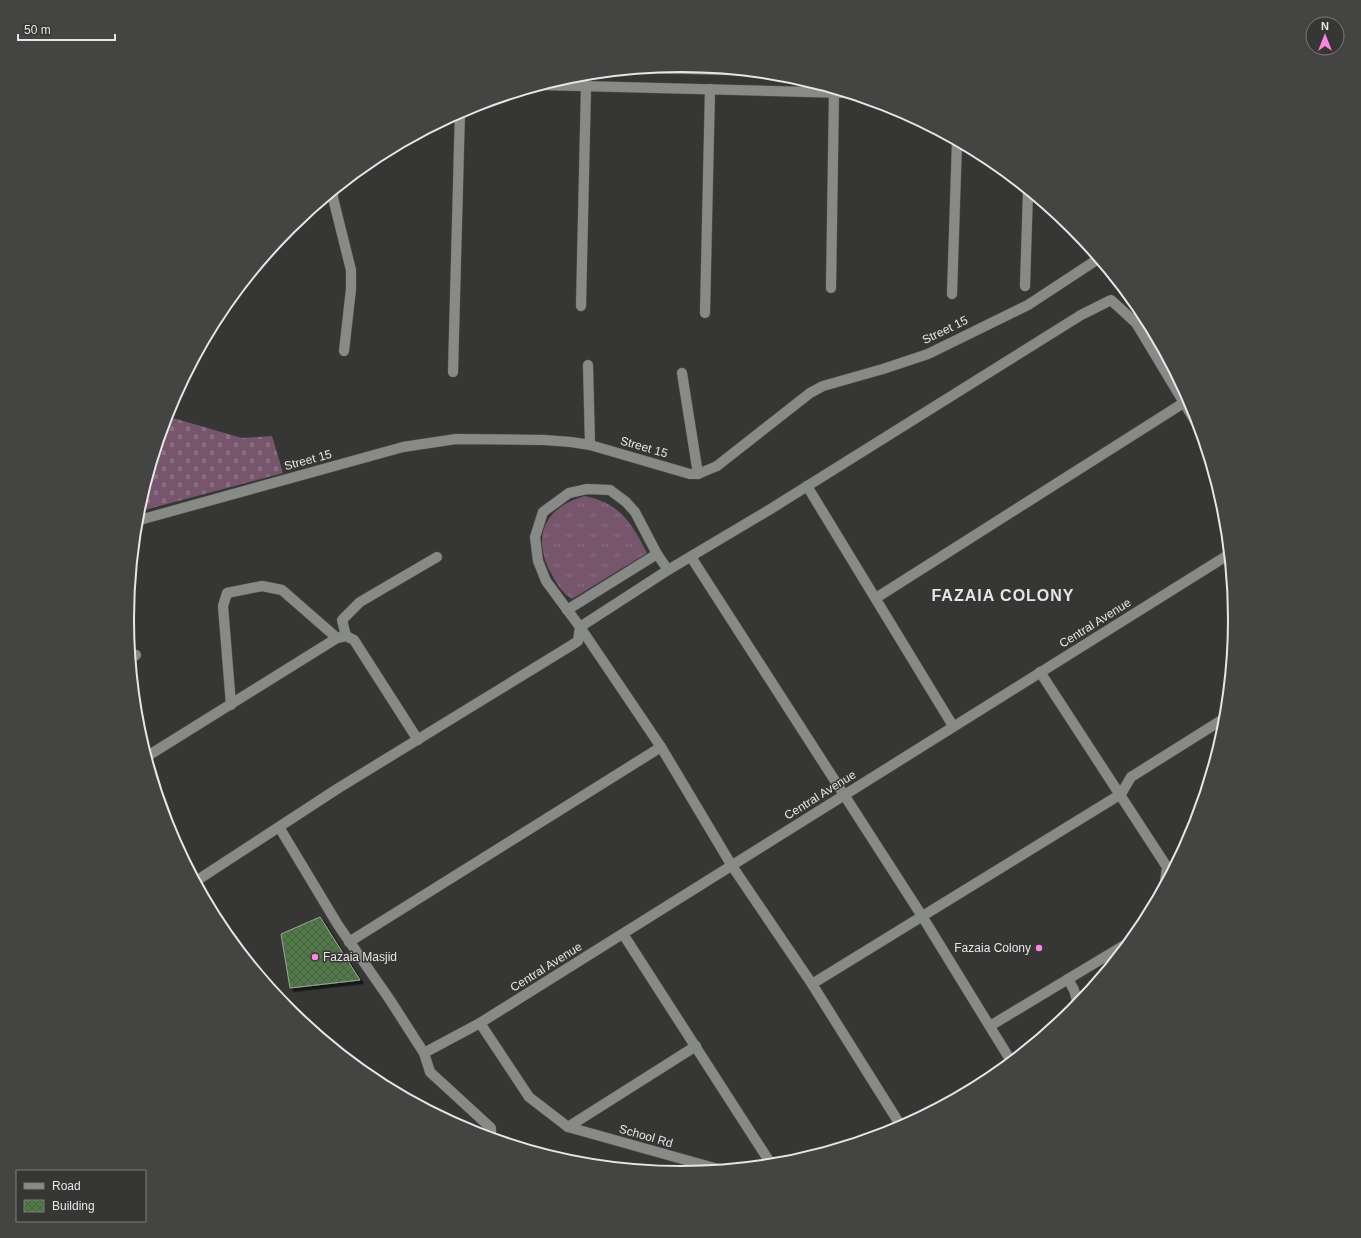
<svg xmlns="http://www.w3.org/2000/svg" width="1361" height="1238" font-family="Arial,sans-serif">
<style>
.grass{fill:url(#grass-tufts)}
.cemetery{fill:url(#cemetery-stones)}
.building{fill:url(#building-cross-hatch);stroke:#a0a29f;filter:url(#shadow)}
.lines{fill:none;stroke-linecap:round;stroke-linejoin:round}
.minor-casing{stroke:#515351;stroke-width:11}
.minor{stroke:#888a87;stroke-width:10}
.poi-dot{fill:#fd86e1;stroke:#363735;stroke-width:1.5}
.labels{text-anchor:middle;stroke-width:3;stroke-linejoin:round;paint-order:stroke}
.street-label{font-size:12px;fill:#e5e6e5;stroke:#363735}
.poi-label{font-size:12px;fill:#e5e6e5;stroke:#363735;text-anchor:end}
.district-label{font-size:16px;font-weight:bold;letter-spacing:1px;fill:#e5e6e5;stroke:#363735}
.rim{fill:none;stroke:#e5e6e5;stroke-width:2}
</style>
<defs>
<pattern id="grass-tufts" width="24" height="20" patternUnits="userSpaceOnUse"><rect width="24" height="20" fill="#76556d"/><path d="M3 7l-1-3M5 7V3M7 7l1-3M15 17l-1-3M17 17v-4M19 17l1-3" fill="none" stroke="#896d82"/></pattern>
<pattern id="cemetery-stones" width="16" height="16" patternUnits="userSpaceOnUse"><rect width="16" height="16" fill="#76556d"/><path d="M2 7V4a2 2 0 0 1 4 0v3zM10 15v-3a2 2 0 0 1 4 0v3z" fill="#896d82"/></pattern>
<pattern id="building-cross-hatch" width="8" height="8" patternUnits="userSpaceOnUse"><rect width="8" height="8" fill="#517946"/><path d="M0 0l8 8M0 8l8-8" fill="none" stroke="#4b5f46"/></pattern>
<filter id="shadow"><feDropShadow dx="3.5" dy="3.5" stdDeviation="0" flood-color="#0009"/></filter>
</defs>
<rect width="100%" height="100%" fill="#363735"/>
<!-- grass -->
<path class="grass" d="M585,496C621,504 631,522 647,553L572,599C563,594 556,583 551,573C531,536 545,507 585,496Z"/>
<!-- cemetery -->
<polygon class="cemetery" points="166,416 242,438 272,436 283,473 137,512"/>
<!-- building -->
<polygon class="building" points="320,917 360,980 290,988 281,934"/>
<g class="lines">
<defs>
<g id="minor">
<polyline points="649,68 731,70"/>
<polyline points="541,85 845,93"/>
<polyline points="333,191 333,198 351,270 351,289 344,351"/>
<polyline points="1025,286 1028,191"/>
<polyline points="831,288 834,92"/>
<polyline points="952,294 957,142"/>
<polyline points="581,306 586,86"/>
<polyline points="705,313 710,89"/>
<polyline points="588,365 590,445"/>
<polyline points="453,372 460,111"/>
<polyline points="682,373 698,474"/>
<polyline points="807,486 953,726"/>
<polyline points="136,521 403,447 456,439 544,440 571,442 590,445 690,474 698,474 717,466 810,393 823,386 883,369 928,354 1028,305 1098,259"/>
<polyline points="691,557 922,916 1011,1061"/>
<polyline points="668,570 657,554 635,512 626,502 610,490 587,489 569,493 543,512 535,537 538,561 546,581 580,627 661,747 732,866 812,984 901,1126"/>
<polyline points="876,598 1185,402"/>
<polyline points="567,610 657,554"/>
<polyline points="346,636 342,620 360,602 437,557"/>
<polyline points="130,658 136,655"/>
<polyline points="1040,672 1167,867 1165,882"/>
<polyline points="231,705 223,606 227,593 262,586 282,590 337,638"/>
<polyline points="146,757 337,638 346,636 354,640 418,740"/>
<polyline points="279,827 338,925 390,1000 424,1053 430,1072 491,1128 491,1138"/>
<polyline points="196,881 337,789 572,645 578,641 580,627 668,570 769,510 1081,315 1111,300 1136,323 1198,426"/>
<polyline points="623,934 771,1164"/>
<polyline points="349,942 661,747"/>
<polyline points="1068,979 1074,990 1078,1004"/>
<polyline points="812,984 1121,794 1131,777 1225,718"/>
<polyline points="480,1023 529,1097 568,1127 718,1169"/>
<polyline points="990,1026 1128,943"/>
<polyline points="424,1053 480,1023 1228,555"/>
<polyline points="568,1127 696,1046"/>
</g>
</defs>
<!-- minor casing -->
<use href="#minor" class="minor-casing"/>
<!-- minor -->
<use href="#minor" class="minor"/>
</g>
<!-- markers -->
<g class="poi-dot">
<circle cx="1039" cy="948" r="4"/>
<circle cx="315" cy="957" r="4"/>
</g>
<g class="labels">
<!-- street labels -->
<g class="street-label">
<text transform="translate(945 330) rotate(-26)" y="4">Street 15</text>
<text transform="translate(644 447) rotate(16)" y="4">Street 15</text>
<text transform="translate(308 460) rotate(-15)" y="4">Street 15</text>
<text transform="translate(1095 623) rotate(-32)" y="4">Central Avenue</text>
<text transform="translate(820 795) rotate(-32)" y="4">Central Avenue</text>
<text transform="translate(546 967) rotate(-32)" y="4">Central Avenue</text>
<text transform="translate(646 1136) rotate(16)" y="4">School Rd</text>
</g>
<!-- poi labels -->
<g class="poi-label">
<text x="1031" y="952">Fazaia Colony</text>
<text x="323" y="961" text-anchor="start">Fazaia Masjid</text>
</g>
<!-- district labels -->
<g class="district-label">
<text x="1003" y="601">FAZAIA COLONY</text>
</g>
</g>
<!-- crop -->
<path d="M0 0H1361V1238H0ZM134 619a547 547 0 1 1 1094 0a547 547 0 1 1-1094 0Z" fill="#444543" fill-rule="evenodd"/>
<path class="rim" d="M134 619a547 547 0 1 1 1094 0a547 547 0 1 1-1094 0Z"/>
<!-- legend -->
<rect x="16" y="1170" width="130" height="52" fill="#363735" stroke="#7c7d7b"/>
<rect x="24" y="1183" width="20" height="6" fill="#888a87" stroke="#7c7d7b"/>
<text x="52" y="1190" font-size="12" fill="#e5e6e5">Road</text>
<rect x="24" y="1200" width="20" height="12" fill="url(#building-cross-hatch)" stroke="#7c7d7b"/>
<text x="52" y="1210" font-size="12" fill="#e5e6e5">Building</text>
<!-- north arrow -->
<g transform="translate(1325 36)"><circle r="19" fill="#363735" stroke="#7c7d7b"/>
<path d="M0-3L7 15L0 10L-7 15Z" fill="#fd86e1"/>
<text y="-6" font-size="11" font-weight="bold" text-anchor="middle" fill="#e5e6e5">N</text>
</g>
<!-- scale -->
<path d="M18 34v6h97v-6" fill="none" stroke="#e5e6e5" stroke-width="2"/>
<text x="24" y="34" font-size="12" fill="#e5e6e5" stroke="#363735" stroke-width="3" paint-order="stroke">50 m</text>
</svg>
